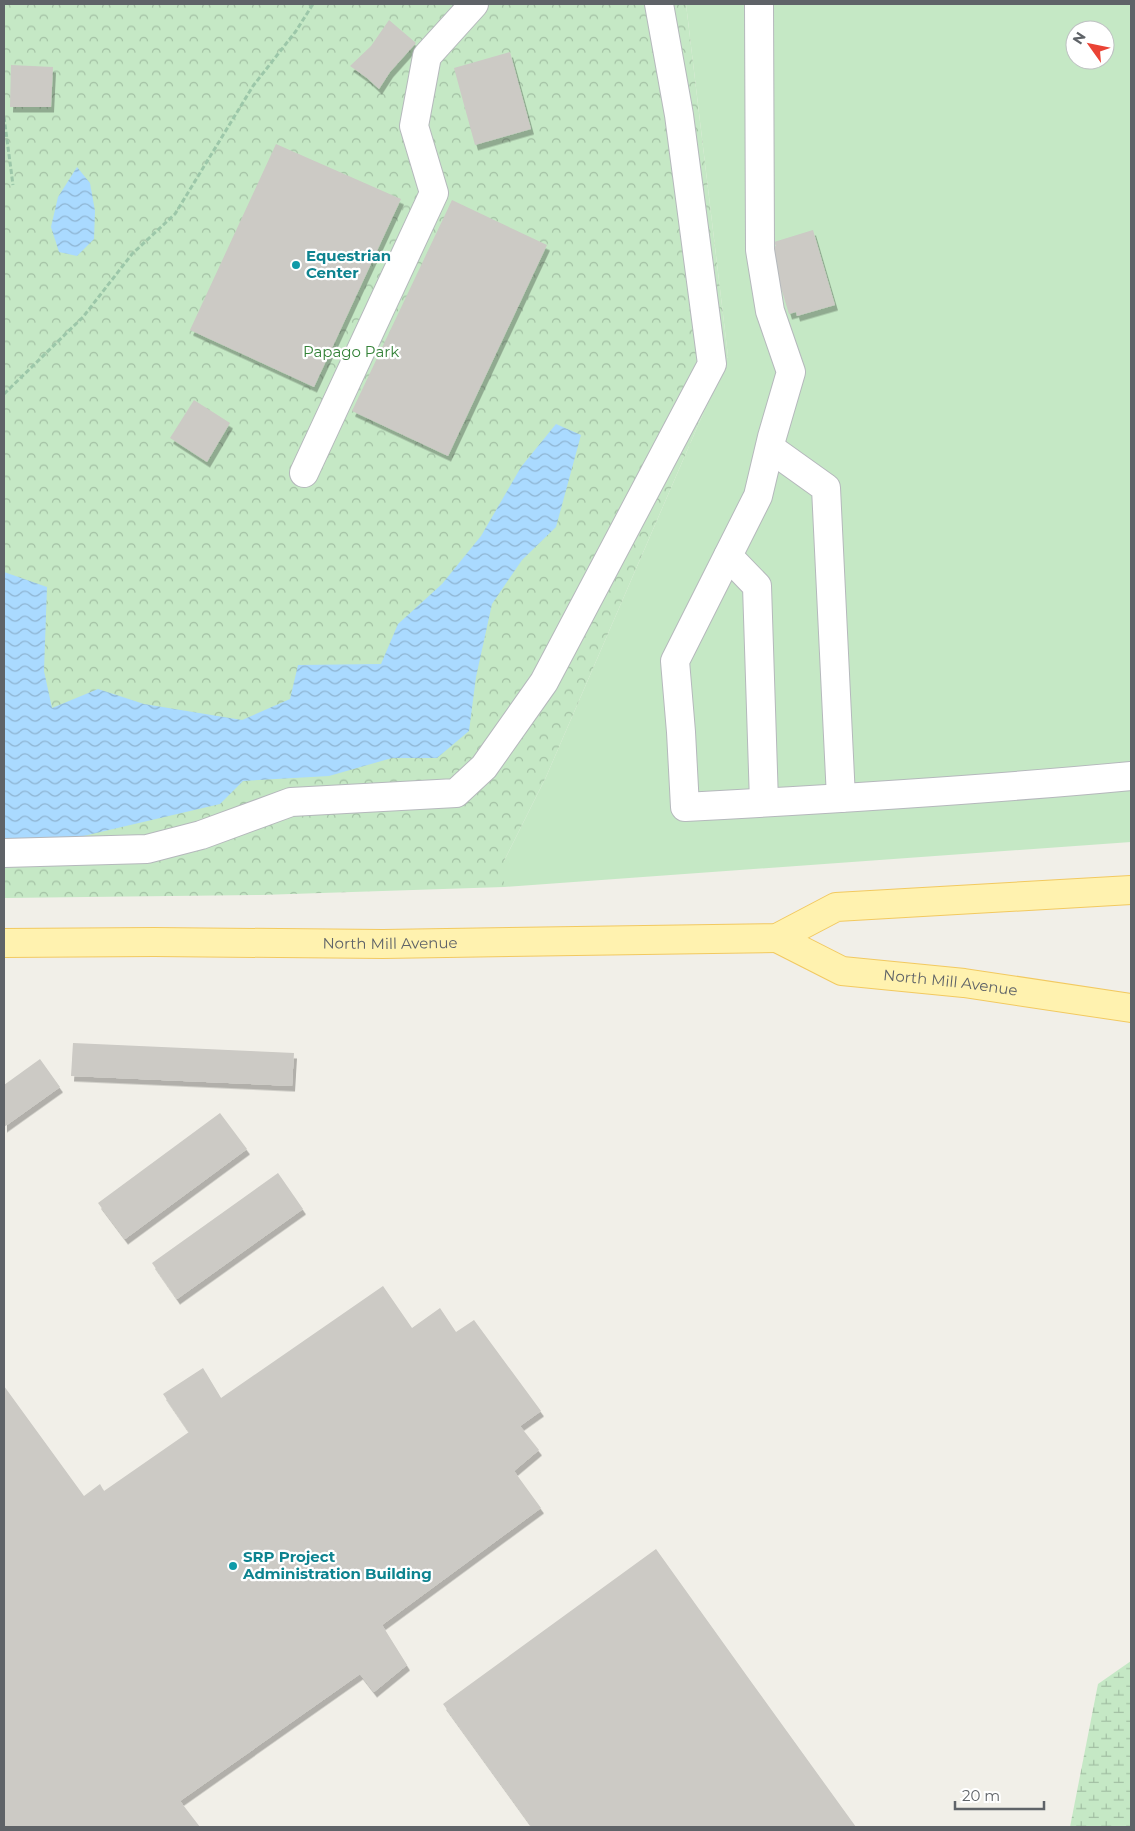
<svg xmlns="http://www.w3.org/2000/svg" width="1135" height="1831" font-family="Montserrat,sans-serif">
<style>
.grass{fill:#c5e8c5;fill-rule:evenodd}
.wetland{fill:url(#wetland-marsh)}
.park{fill:url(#park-crowns)}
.water{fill:url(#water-waves)}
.building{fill:#cccac5;filter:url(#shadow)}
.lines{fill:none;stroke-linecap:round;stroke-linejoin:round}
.minor-casing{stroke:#b5b8bc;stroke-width:30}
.major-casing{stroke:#f2c960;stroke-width:30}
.path{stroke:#9cc7a9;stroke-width:3;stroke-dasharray:5 2.5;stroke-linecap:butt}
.minor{stroke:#fff;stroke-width:28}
.major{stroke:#fff2af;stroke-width:28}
.culture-dot{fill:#0f9aa8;stroke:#fff;stroke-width:2}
.labels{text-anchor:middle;stroke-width:4.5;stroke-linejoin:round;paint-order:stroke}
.culture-label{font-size:15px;font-weight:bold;fill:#0d838f;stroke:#fff;text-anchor:start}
.park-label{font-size:15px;fill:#348238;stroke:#fff}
.street-label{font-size:15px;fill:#5f6368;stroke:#fff}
</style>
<defs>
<pattern id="wetland-marsh" width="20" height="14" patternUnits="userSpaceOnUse" patternTransform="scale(1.25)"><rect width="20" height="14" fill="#c5e8c5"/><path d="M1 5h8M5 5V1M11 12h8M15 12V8" fill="none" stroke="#a3c0a4"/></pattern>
<pattern id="park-crowns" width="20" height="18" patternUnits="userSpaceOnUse" patternTransform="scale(1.25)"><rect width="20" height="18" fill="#c5e8c5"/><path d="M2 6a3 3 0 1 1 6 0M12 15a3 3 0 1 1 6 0" fill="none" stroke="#a3c0a4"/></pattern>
<pattern id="water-waves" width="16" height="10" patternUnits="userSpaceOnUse" patternTransform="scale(1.25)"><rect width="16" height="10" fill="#aadaff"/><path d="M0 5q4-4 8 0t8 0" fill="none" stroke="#8eb4d2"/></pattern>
<filter id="shadow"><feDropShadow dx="3" dy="5.5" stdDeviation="0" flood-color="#0004"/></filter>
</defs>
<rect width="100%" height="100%" fill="#f1efe8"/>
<!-- grass -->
<path class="grass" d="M686,4H1131V842L504,887V861L546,777L728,356ZM1075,30H1105V60H1075Z"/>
<!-- wetland -->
<polygon class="wetland" points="1131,1661 1131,1827 1070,1827 1098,1684"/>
<!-- park -->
<polygon class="park" points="4,4 686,4 728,356 546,777 504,861 504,887 261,895 4,898"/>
<!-- water -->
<g class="water">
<polygon points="77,167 90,183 95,211 94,239 77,256 59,252 51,227 58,197"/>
<polygon points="556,424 581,435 556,527 522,560 492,604 476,677 469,731 437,758 392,758 329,776 243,781 220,804 79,837 4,841 4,572 47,587 44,671 52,708 98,689 144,704 242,720 290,699 298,665 381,664 398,624 442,584 481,536 521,467"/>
</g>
<!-- building -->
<g class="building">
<polygon points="389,20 416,43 390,72 379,89 367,78 350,66 371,46"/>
<polygon points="510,52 531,129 475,145 454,68"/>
<polygon points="11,65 53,67 51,107 10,107"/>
<polygon points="276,144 401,199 314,387 190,330"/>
<polygon points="452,200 547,245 448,456 352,411"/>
<polygon points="813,230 835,305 797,316 796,312 789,314 769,248 776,246 774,242"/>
<polygon points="194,400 230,423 207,462 170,438"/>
<polygon points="73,1043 294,1053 292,1086 71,1076"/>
<polygon points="40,1059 60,1087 4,1127 4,1085"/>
<polygon points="220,1113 247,1149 125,1239 98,1203"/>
<polygon points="278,1173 303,1209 177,1299 152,1263"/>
<polygon points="383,1286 412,1328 440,1308 456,1332 474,1320 541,1411 520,1426 539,1450 514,1471 541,1508 382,1625 407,1665 374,1692 360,1674 180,1801 200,1827 4,1827 4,1386 84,1496 100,1484 104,1491 189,1432 163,1394 203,1368 221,1398"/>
<polygon points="656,1549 752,1683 856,1827 532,1827 443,1704"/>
</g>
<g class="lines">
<defs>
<g id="minor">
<path d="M759,4L760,250L770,311L791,372L772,437L758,496L675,661L681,732L685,807C834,799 983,790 1131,776"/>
<polyline points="770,448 826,488 841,798"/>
<polyline points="304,473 434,193 414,126 427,56 474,4"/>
<polyline points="728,556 757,586 764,802"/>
<polyline points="4,853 147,849 201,835 291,802 456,793 484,767 544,682 712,364 679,115 659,4"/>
</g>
<g id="major">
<path id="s1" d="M777,938L842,971L964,983L1131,1008"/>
<path id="s2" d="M4,943L154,942L383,944L777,938L836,907L1131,890"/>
</g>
</defs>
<!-- minor casing -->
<use href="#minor" class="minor-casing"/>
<!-- major casing -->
<use href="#major" class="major-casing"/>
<!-- path -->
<g class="path">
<polyline points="4,117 13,185"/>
<polyline points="4,394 83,317 132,254 175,214 253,86 296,31 313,4"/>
</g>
<!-- minor -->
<use href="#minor" class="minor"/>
<!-- major -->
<use href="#major" class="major"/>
</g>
<!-- markers -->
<g class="culture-dot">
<circle cx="296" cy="265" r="5"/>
<circle cx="233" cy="1566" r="5"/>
</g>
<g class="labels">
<!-- culture labels -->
<g class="culture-label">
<text x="306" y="261">Equestrian<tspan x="306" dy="17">Center</tspan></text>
<text x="243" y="1562">SRP Project<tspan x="243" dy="17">Administration Building</tspan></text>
</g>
<!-- park labels -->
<g class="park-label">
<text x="351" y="357">Papago Park</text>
</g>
<!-- street labels -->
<g class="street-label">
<text dy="5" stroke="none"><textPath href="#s2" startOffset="386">North Mill Avenue</textPath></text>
<text dy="5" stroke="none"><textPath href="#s1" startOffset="182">North Mill Avenue</textPath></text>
</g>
</g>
<!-- border -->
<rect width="1135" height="1831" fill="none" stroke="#5f6368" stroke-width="10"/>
<!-- north arrow -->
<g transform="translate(1090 45) rotate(303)"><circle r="24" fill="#ffffff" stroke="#bfc1c3"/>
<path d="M0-4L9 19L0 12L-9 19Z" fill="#ea4335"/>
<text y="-8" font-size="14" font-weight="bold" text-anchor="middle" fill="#5f6368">N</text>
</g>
<!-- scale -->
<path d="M955 1801v8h89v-8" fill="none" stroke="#5f6368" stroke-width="2.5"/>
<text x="962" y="1801" font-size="15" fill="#5f6368" stroke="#ffffff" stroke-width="4" paint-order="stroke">20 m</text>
</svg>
